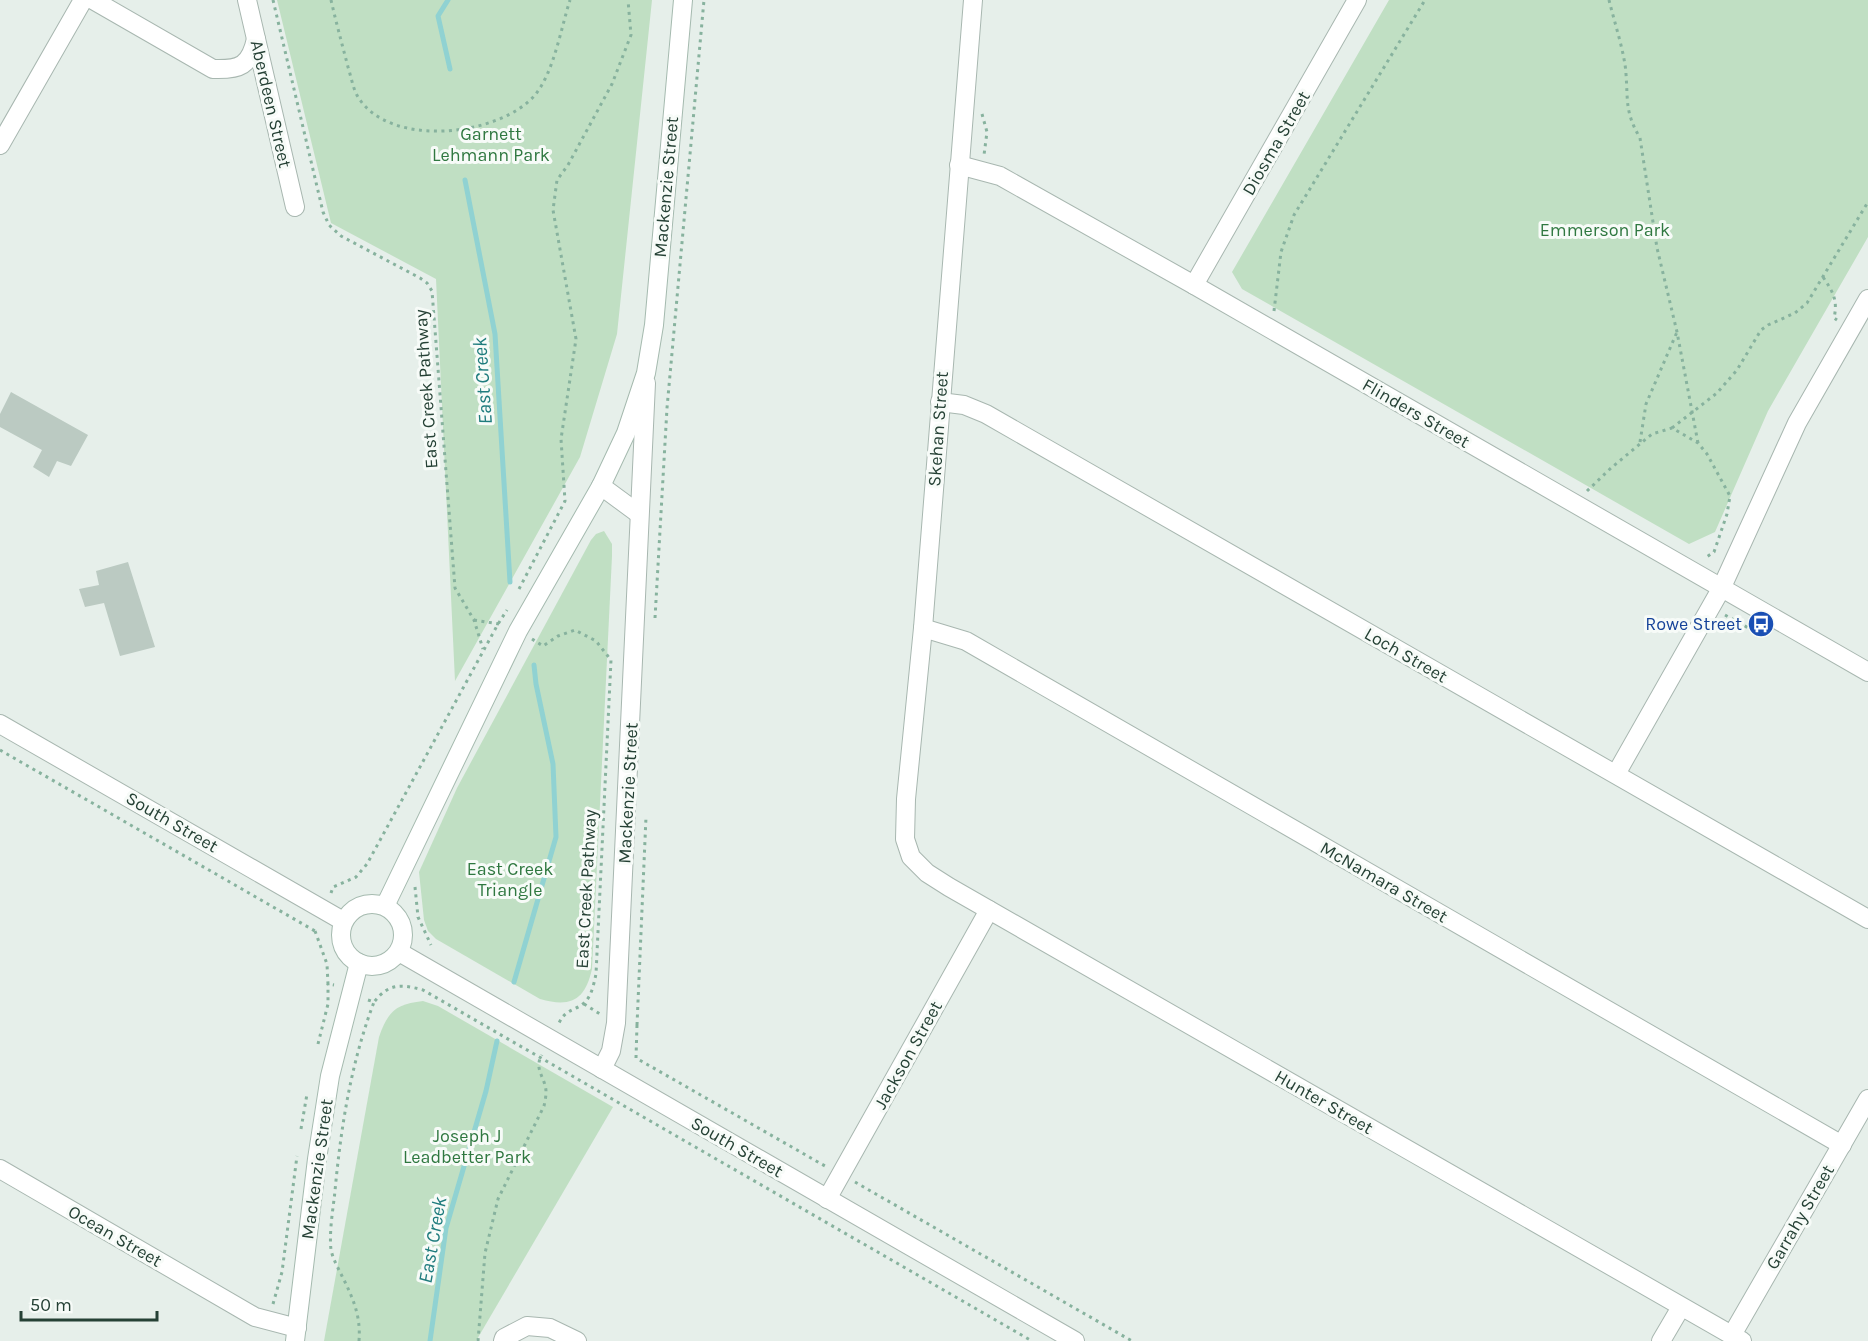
<svg xmlns="http://www.w3.org/2000/svg" width="1868" height="1341" font-family="Karla,sans-serif">
<style>
.green{fill:#c0dfc3}
.lines{fill:none;stroke-linecap:round;stroke-linejoin:round}
.stream{stroke:#90d2d2;stroke-width:5}
.building{fill:#bbcac2}
.minor-casing{stroke:#a8b7b0;stroke-width:20}
.tertiary-casing{stroke:#a8b7b0;stroke-width:20}
.secondary-casing{stroke:#a5baaf;stroke-width:20}
.path{stroke:#87b29e;stroke-width:3;stroke-dasharray:3 4.5;stroke-linecap:butt}
.minor{stroke:#fff;stroke-width:18}
.tertiary{stroke:#fff;stroke-width:18}
.secondary{stroke:#fff;stroke-width:18}
.labels{text-anchor:middle;stroke-width:6;stroke-linejoin:round;paint-order:stroke}
.street-label{font-size:18px;fill:#254135;stroke:#f7fbf8}
.park-label{font-size:18px;fill:#2f7840;stroke:#f7fbf8}
.transit-label{font-size:18px;fill:#164399;stroke:#f7fbf8;text-anchor:end}
.water-label{font-size:20px;font-style:italic;fill:#1f7c7d;stroke:#f7fbf8}
</style>
<rect width="100%" height="100%" fill="#e6efea"/>
<!-- green -->
<g class="green">
<polygon points="277,0 652,0 617,334 580,457 455,681 436,279 331,223"/>
<polygon points="1389,0 1868,0 1868,237 1768,411 1715,532 1689,544 1242,289 1232,272"/>
<path d="M604,531L612,544V556L592,969C585,1000 571,1008 540,999L436,939L428,931L424,920L419,872L457,788L591,540L596,534Z"/>
<path d="M423,1001L438,1006L613,1107L476,1341H324L379,1037C388,1011 396,1004 423,1001Z"/>
</g>
<g class="lines">
<!-- stream -->
<g class="stream">
<polyline points="448,0 438,16 450,69"/>
<polyline points="465,180 495,334 510,582"/>
<polyline points="514,982 556,837 553,764 536,684 534,665"/>
<polyline points="430,1341 446,1228 486,1091 497,1041"/>
</g>
</g>
<!-- building -->
<g class="building">
<polygon points="11,392 88,435 71,466 57,461 49,477 33,467 42,450 0,427 0,414"/>
<polygon points="128,562 155,647 120,656 104,603 85,607 79,589 99,585 96,571"/>
</g>
<g class="lines">
<defs>
<g id="minor">
<path d="M93,0L213,69C240,70 250,66 256,39"/>
<polyline points="247,0 295,207"/>
<polyline points="973,0 923,628 906,799 905,839 911,857 927,873 949,887 1742,1341"/>
<polyline points="0,145 83,0"/>
<polyline points="959,165 1000,176 1194,285 1868,672"/>
<polyline points="1194,285 1357,0"/>
<polyline points="940,402 964,405 986,414 1868,919"/>
<polyline points="601,486 639,514"/>
<polyline points="923,628 966,641 1842,1145"/>
<polyline points="1616,774 1721,589 1797,423 1868,299"/>
<polyline points="602,1069 611,1051 616,1023 646,383"/>
<polyline points="0,1169 255,1317 297,1328"/>
<polyline points="827,1199 989,910"/>
<polyline points="1732,1335 1868,1099"/>
<polyline points="503,1341 504,1338 527,1326 550,1328 577,1341"/>
<polyline points="1661,1341 1681,1307"/>
</g>
<g id="tertiary">
<polyline points="0,724 343,921"/>
<polyline points="399,952 1075,1341"/>
</g>
<g id="secondary">
<circle cx="372" cy="935" r="31"/>
<polyline points="385,906 518,631 601,486 626,433 646,373 654,325 683,0"/>
<polyline points="295,1341 317,1159 330,1076 359,963"/>
</g>
</defs>
<!-- minor casing -->
<use href="#minor" class="minor-casing"/>
<!-- tertiary casing -->
<use href="#tertiary" class="tertiary-casing"/>
<!-- secondary casing -->
<use href="#secondary" class="secondary-casing"/>
<!-- path -->
<g class="path">
<polyline points="273,0 323,212 329,225 341,236 420,278 427,283 432,291 455,588 474,620 483,649"/>
<path d="M331,0C336,22 342,44 348,67C351,76 353,89 358,97C390,149 500,136 535,95C554,72 561,28 570,0"/>
<path d="M1609,0C1614,21 1625,54 1626,74C1628,102 1625,112 1640,138L1657,248L1677,332L1698,443"/>
<polyline points="982,114 987,132 984,155"/>
<path d="M1823,277C1833,292 1838,300 1834,318L1837,320"/>
<polyline points="1274,311 1281,252 1294,215 1425,0"/>
<polyline points="1672,428 1717,393 1737,370 1761,330 1768,325 1795,313 1807,303 1868,202"/>
<polyline points="1640,442 1646,404 1677,332"/>
<polyline points="1587,491 1611,468 1652,434 1672,428 1698,443 1707,454 1730,496 1727,514 1714,552 1705,558"/>
<polyline points="519,589 565,501 561,439 576,339 553,210 557,180 568,165 612,84 631,35 628,0"/>
<polyline points="1725,615 1761,635 1763,632"/>
<polyline points="655,618 667,408 704,0"/>
<polyline points="474,620 499,624"/>
<path d="M532,639L543,646L558,636L575,630L596,641L611,660L596,974C594,983 592,995 585,1002C576,1011 566,1008 559,1023"/>
<polyline points="0,750 315,931"/>
<polyline points="415,887 418,917 431,945"/>
<polyline points="331,893 333,887 356,877 367,864 498,624 507,610"/>
<polyline points="315,931 327,964 328,984 334,985"/>
<path d="M368,1000L374,1002C389,983 401,984 423,990L1032,1341"/>
<polyline points="584,1004 600,1014"/>
<polyline points="637,1025 646,817"/>
<polyline points="637,1025 636,1058 825,1166"/>
<polyline points="318,1044 328,1004 328,984"/>
<polyline points="301,1129 307,1094"/>
<polyline points="855,1182 1132,1341"/>
<polyline points="273,1304 282,1272 297,1156"/>
<path d="M359,1341C361,1316 353,1298 342,1276C338,1268 333,1259 331,1250C329,1231 333,1210 335,1191C341,1126 351,1063 374,1002"/>
<path d="M478,1341L485,1253L498,1199L544,1106C545,1102 546,1096 546,1092C546,1078 533,1069 542,1055"/>
</g>
<!-- minor -->
<use href="#minor" class="minor"/>
<!-- tertiary -->
<use href="#tertiary" class="tertiary"/>
<!-- secondary -->
<use href="#secondary" class="secondary"/>
</g>
<!-- icons -->
<defs>
<symbol id="bus-disc" viewBox="-11 -11 22 22"><circle r="9.5" fill="#1a4fb4" stroke="#f7fbf8"/><path d="M-5-6H5V4H4V6H2V4H-2V6H-4V4H-5ZM-3.5-4V0h7V-4ZM-3.5 1.2v1.5H-2V1.2ZM2 1.2v1.5H3.5V1.2Z" fill="#fff"/></symbol>
</defs>
<g fill-rule="evenodd">
<use href="#bus-disc" x="1746" y="609" width="30" height="30"/>
</g>
<g class="labels">
<!-- street labels -->
<g class="street-label">
<text transform="translate(271 104) rotate(77)" y="6">Aberdeen Street</text>
<text transform="translate(1276 143) rotate(-60)" y="6">Diosma Street</text>
<text transform="translate(666 187) rotate(-85)" y="6">Mackenzie Street</text>
<text transform="translate(426 389) rotate(-94)" y="6">East Creek Pathway</text>
<text transform="translate(1416 413) rotate(30)" y="6">Flinders Street</text>
<text transform="translate(938 429) rotate(-86)" y="6">Skehan Street</text>
<text transform="translate(1406 655) rotate(30)" y="6">Loch Street</text>
<text transform="translate(628 793) rotate(-87)" y="6">Mackenzie Street</text>
<text transform="translate(172 822) rotate(30)" y="6">South Street</text>
<text transform="translate(1384 882) rotate(30)" y="6">McNamara Street</text>
<text transform="translate(586 889) rotate(-87)" y="6">East Creek Pathway</text>
<text transform="translate(908 1055) rotate(-61)" y="6">Jackson Street</text>
<text transform="translate(1324 1102) rotate(30)" y="6">Hunter Street</text>
<text transform="translate(737 1147) rotate(30)" y="6">South Street</text>
<text transform="translate(317 1169) rotate(-82)" y="6">Mackenzie Street</text>
<text transform="translate(1800 1217) rotate(-60)" y="6">Garrahy Street</text>
<text transform="translate(115 1236) rotate(30)" y="6">Ocean Street</text>
</g>
<!-- park labels -->
<g class="park-label">
<text x="491" y="140">Garnett<tspan x="491" dy="21">Lehmann Park</tspan></text>
<text x="1605" y="236">Emmerson Park</text>
<text x="510" y="875">East Creek<tspan x="510" dy="21">Triangle</tspan></text>
<text x="467" y="1142">Joseph J<tspan x="467" dy="21">Leadbetter Park</tspan></text>
</g>
<!-- transit labels -->
<g class="transit-label">
<text x="1742" y="630">Rowe Street</text>
</g>
<!-- water labels -->
<g class="water-label">
<text transform="translate(482 381) rotate(-94)" y="7">East Creek</text>
<text transform="translate(432 1240) rotate(-80)" y="7">East Creek</text>
</g>
</g>
<!-- scale -->
<path d="M21 1311v9h136v-9" fill="none" stroke="#254135" stroke-width="3"/>
<text x="30" y="1311" font-size="18" fill="#254135" stroke="#f7fbf8" stroke-width="4.5" paint-order="stroke">50 m</text>
</svg>
